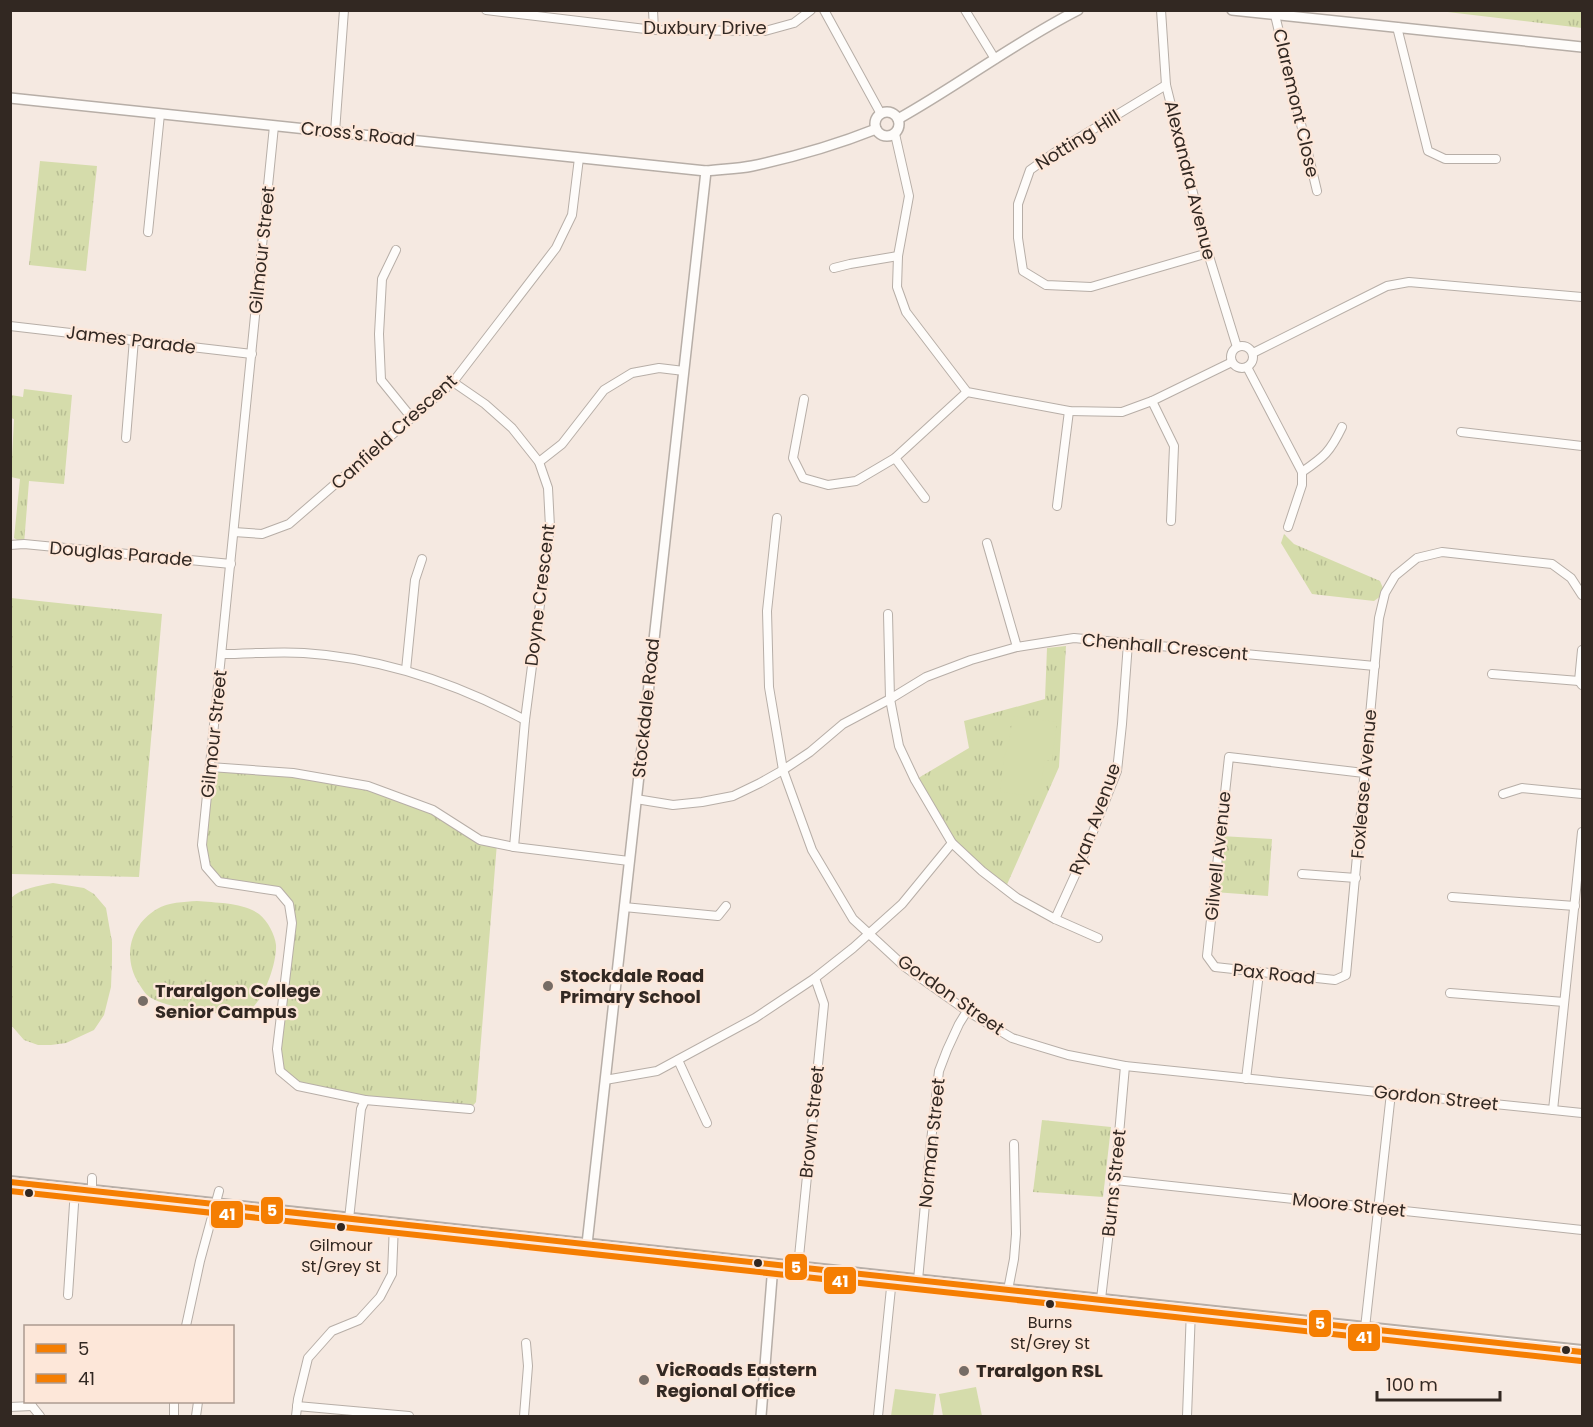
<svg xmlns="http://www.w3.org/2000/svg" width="1593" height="1427" font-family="Poppins,sans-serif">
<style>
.grass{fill:url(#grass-tufts)}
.pitch{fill:#d5dcab}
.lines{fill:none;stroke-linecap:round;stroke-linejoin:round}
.minor-casing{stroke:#b7aea7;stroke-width:10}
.tertiary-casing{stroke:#b7aea7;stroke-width:12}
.secondary-casing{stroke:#b7aea7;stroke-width:14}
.minor{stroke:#fefcfa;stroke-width:8}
.tertiary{stroke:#fefcfa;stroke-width:9}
.secondary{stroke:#fefcfa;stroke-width:10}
.bus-1-casing{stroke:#fde7d9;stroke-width:10}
.bus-2-casing{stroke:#fde7d9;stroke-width:10}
.bus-1{stroke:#f57e02;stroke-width:6}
.bus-2{stroke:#f57e02;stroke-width:6}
.poi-dot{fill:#766c65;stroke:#fde7d9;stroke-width:2}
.bus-dot{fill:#322822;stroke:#fde7d9;stroke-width:2}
.labels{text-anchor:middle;stroke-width:4.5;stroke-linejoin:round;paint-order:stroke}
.bus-label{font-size:16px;fill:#322822;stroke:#fde7d9}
.street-label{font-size:18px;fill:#322822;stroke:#fde7d9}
.poi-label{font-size:18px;font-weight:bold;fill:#322822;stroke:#fde7d9;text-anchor:start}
.line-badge{stroke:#fde7d9;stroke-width:2}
.badge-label{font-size:16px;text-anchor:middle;font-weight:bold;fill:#fff}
</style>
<defs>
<pattern id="grass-tufts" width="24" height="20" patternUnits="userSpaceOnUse" patternTransform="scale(1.5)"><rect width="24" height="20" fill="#d5dcab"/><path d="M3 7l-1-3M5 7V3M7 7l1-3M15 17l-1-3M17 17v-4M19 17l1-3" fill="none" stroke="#b7bd93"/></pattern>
</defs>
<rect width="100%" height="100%" fill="#f5e9e1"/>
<!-- grass -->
<g class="grass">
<polygon points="1439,11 1582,11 1582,28"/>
<polygon points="40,161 97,166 86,271 29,265"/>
<polygon points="24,389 72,395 64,484 29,481 24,544 14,538 20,479 11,477 14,419 11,418 11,395 23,397"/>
<polygon points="1284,534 1294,544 1380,581 1385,593 1374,601 1312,594 1281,543"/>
<polygon points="11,598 162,614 139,877 11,874"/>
<polygon points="1066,646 1059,767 1005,889 952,843 915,780 969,748 964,721 1045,699 1047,648"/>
<polygon points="210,767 293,773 368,786 433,810 480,840 497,843 476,1102 470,1109 374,1100 298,1086 280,1071 277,1049 292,923 289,904 278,891 219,882 206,867 202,845"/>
<polygon points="1221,836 1272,839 1268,896 1214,892"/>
<path d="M53,883L84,888L94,894L106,908L112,942V960L111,987L104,1015L94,1030L66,1043L51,1045H38L24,1040L11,1025V898C22,888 38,886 53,883Z"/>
<path d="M197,901C216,903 242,902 259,914C268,921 275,935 276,945C277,962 265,997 252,1008C248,1012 240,1013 235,1014C218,1015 159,1007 147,995C144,992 141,987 139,984C122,957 130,925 157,909C168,902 184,902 197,901Z"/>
<polygon points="1042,1120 1111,1127 1103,1197 1033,1192"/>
</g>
<!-- pitch -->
<g class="pitch">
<polygon points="1013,716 1057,722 1052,761 1045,760 1039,797 1000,792 1004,757 1008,747"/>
<polygon points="976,1387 982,1416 943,1416 939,1394"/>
<polygon points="895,1389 936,1394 933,1416 891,1416"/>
</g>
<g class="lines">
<defs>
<g id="minor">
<polyline points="486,10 654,30 765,31 794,23 811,10"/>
<polyline points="653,10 654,30"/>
<polyline points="824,10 881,114"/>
<polyline points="965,10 995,59"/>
<polyline points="1161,10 1166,85 1208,253 1237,347"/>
<polyline points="1275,15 1317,191"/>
<polyline points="1397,27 1428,151 1445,159 1496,159"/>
<polyline points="1166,85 1054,153 1030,170 1018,204 1018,238 1023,271 1046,285 1091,287 1208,253"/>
<polyline points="274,126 202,845 206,867 219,882 278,891 289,904 292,923 277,1049 280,1071 298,1086 365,1100 361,1109 349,1219"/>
<polyline points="335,132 344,10"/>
<polyline points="895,134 909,196 898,256 897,287 906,312 967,392 1069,411 1122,412 1152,401 1232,362"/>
<polyline points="148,232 160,114"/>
<polyline points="396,250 382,279 379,334 381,380 411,417"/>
<polyline points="834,268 850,264 898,256"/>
<polyline points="10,326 252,354"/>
<circle cx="1242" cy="357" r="11"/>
<polyline points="1253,353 1387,286 1409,282 1582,297"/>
<polyline points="1247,367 1302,472 1302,485 1288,527"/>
<polyline points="453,382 485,404 512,428 539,462 548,488 550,527 525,720 514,847"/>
<polyline points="804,399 793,458 803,478 828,485 856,481 895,458 967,392"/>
<polyline points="1152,401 1174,446 1171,521"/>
<polyline points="1461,432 1582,446"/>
<polyline points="126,438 134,339"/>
<polyline points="895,458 925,498"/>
<polyline points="539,462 562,444 604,390 632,373 659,368 684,371"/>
<path d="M1302,472C1324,457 1330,452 1342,427"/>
<polyline points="1057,506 1069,411"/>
<polyline points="777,518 767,611 769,687 783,770 812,850 853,919 905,967 967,1011 1012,1038 1068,1055 1125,1066 1582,1113"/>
<polyline points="234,532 262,534 289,524 453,382 556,248 572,215 579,158"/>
<polyline points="987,543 1017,647"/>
<polyline points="10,545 24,544 231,564"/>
<polyline points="888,614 890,699 899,746 915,780 952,843 982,871 1017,898 1055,919 1098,938"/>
<polyline points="1582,650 1579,681 1582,685"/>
<path d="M222,654C249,654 277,651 304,653C383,658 456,683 525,720"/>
<polyline points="406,670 415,580 422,559"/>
<polyline points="1492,674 1579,681"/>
<polyline points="210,767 293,773 368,786 433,810 480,840 514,847 629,861"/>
<polyline points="1364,773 1229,757 1207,956 1215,967 1335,980 1346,975 1379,618 1385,593 1395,576 1417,558 1442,552 1552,564 1571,578 1582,595"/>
<polyline points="1503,794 1522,788 1582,794"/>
<polyline points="636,799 673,805 702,802 733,796 760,783 783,770 810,752 843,724 890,699 926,677 971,660 1017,647 1074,638 1375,666"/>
<polyline points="1302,874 1356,878"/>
<polyline points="1452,897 1575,906"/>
<polyline points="624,907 718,916 726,906"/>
<polyline points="1055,919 1081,862 1117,771 1122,724 1128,643"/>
<polyline points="1450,993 1564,1002"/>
<polyline points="678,1060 707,1123"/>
<polyline points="1246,1079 1259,973"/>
<polyline points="605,1080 657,1071 755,1018 815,978 853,948 902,904 952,843"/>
<polyline points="365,1100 470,1109"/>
<polyline points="1553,1110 1582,832"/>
<polyline points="92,1178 92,1191"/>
<polyline points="1115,1180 1582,1230"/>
<polyline points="798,1267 824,1004 815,978"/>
<polyline points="918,1280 930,1150 939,1071 947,1050 959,1024 967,1011"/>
<polyline points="1008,1290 1014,1259 1016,1234 1014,1144"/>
<polyline points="68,1295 75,1189"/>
<polyline points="1101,1299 1115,1180 1125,1066"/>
<polyline points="186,1326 200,1261 219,1191"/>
<polyline points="1365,1328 1391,1093"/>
<polyline points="32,1406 40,1416"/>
<polyline points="297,1406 409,1416"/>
<polyline points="10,1407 32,1406"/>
<polyline points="174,1416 174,1402"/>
<polyline points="196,1416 198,1402"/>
<polyline points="296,1416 298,1399 308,1358 332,1331 359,1320 380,1297 392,1274 394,1224"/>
<polyline points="524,1416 528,1366 526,1343"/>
<polyline points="878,1416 892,1278"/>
<polyline points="1187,1416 1191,1309"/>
</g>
<g id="tertiary">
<polyline points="1232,10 1582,47"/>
<path d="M10,98L706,171C721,169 737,169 752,166C794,157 836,145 876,129"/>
<circle cx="887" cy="124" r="12"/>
<path d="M898,119C959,85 1015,42 1078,10"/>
<polyline points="587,1244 706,171"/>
<polyline points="761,1416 773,1265"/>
</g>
<polyline id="secondary" points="10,1182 1008,1290 1582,1351"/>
</defs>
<!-- minor casing -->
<use href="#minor" class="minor-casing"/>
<!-- tertiary casing -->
<use href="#tertiary" class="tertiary-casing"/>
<!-- secondary casing -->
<use href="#secondary" class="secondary-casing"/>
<!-- minor -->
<use href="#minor" class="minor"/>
<!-- tertiary -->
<use href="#tertiary" class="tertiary"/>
<!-- secondary -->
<use href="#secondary" class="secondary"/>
<defs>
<polyline id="bus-1" points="10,1182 1582,1352"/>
<polyline id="bus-2" points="10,1191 1581,1361"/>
</defs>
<!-- bus-1 casing -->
<use href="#bus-1" class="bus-1-casing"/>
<!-- bus-2 casing -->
<use href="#bus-2" class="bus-2-casing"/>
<!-- bus-1 -->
<use href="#bus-1" class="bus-1"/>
<!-- bus-2 -->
<use href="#bus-2" class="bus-2"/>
</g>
<!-- markers -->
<g class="poi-dot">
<circle cx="548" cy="986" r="6"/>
<circle cx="143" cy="1001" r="6"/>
<circle cx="964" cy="1371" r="6"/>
<circle cx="644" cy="1380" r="6"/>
</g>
<g class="bus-dot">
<circle cx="29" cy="1193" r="5"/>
<circle cx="341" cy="1227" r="5"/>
<circle cx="758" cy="1263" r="5"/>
<circle cx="1050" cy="1304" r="5"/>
<circle cx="1566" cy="1350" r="5"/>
</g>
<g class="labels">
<!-- bus labels -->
<g class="bus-label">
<text x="341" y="1251">Gilmour<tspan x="341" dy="21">St/Grey St</tspan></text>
<text x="1050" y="1328">Burns<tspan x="1050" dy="21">St/Grey St</tspan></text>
</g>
<!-- street labels -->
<g class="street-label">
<text x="705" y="34">Duxbury Drive</text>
<text transform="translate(1296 103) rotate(77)" y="6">Claremont Close</text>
<text transform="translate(358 134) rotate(6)" y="6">Cross's Road</text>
<text transform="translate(1078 140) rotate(-32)" y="6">Notting Hill</text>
<text transform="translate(1190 180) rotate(76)" y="6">Alexandra Avenue</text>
<text transform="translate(262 250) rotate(-84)" y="6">Gilmour Street</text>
<text transform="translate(131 340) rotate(7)" y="6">James Parade</text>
<text transform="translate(394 432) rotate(-42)" y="6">Canfield Crescent</text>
<text transform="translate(121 554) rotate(5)" y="6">Douglas Parade</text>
<text transform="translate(540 595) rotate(-83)" y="6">Doyne Crescent</text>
<text transform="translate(1165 647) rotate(5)" y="6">Chenhall Crescent</text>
<text transform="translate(646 708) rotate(-84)" y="6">Stockdale Road</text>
<text transform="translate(214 734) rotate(-84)" y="6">Gilmour Street</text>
<text transform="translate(1364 784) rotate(-85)" y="6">Foxlease Avenue</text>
<text transform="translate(1095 819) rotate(-70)" y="6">Ryan Avenue</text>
<text transform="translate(1218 856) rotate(-84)" y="6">Gilwell Avenue</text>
<text transform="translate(1274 974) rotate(6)" y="6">Pax Road</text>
<text transform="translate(951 995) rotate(35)" y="6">Gordon Street</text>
<text transform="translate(1436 1098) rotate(6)" y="6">Gordon Street</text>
<text transform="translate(812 1122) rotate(-84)" y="6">Brown Street</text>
<text transform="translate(932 1143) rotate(-84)" y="6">Norman Street</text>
<text transform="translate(1114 1183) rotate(-84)" y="6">Burns Street</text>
<text transform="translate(1349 1205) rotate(6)" y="6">Moore Street</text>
</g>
<!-- poi labels -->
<g class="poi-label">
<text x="560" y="982">Stockdale Road<tspan x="560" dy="21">Primary School</tspan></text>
<text x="155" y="997">Traralgon College<tspan x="155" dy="21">Senior Campus</tspan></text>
<text x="656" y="1376">VicRoads Eastern<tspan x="656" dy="21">Regional Office</tspan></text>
<text x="976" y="1377">Traralgon RSL</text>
</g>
</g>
<g class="line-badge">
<rect x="260" y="1196" width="24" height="29" rx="6" fill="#f57e02"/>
<rect x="210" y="1200" width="34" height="29" rx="6" fill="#f57e02"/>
<rect x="784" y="1253" width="24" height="28" rx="6" fill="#f57e02"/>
<rect x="823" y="1266" width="34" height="29" rx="6" fill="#f57e02"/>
<rect x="1308" y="1309" width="24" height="29" rx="6" fill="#f57e02"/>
<rect x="1347" y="1323" width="34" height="29" rx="6" fill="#f57e02"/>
</g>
<g class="badge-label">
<text x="272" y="1216">5</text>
<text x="227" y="1220">41</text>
<text x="796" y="1273">5</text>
<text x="840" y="1287">41</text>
<text x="1320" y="1329">5</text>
<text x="1364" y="1343">41</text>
</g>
<!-- border -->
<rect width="1593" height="1427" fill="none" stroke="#322822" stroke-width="24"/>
<!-- legend -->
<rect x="24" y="1325" width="210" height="78" fill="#fde7d9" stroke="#ac9b90" stroke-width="1.5"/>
<rect x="36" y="1344" width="30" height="9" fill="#f57e02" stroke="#ac9b90" stroke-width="1.5"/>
<text x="78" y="1355" font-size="18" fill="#322822">5</text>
<rect x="36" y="1374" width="30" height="9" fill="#f57e02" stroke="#ac9b90" stroke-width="1.5"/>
<text x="78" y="1385" font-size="18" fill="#322822">41</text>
<!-- scale -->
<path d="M1377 1391v9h123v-9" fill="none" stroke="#322822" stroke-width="3"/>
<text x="1386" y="1391" font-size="18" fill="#322822" stroke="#fde7d9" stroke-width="4.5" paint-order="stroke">100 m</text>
</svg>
